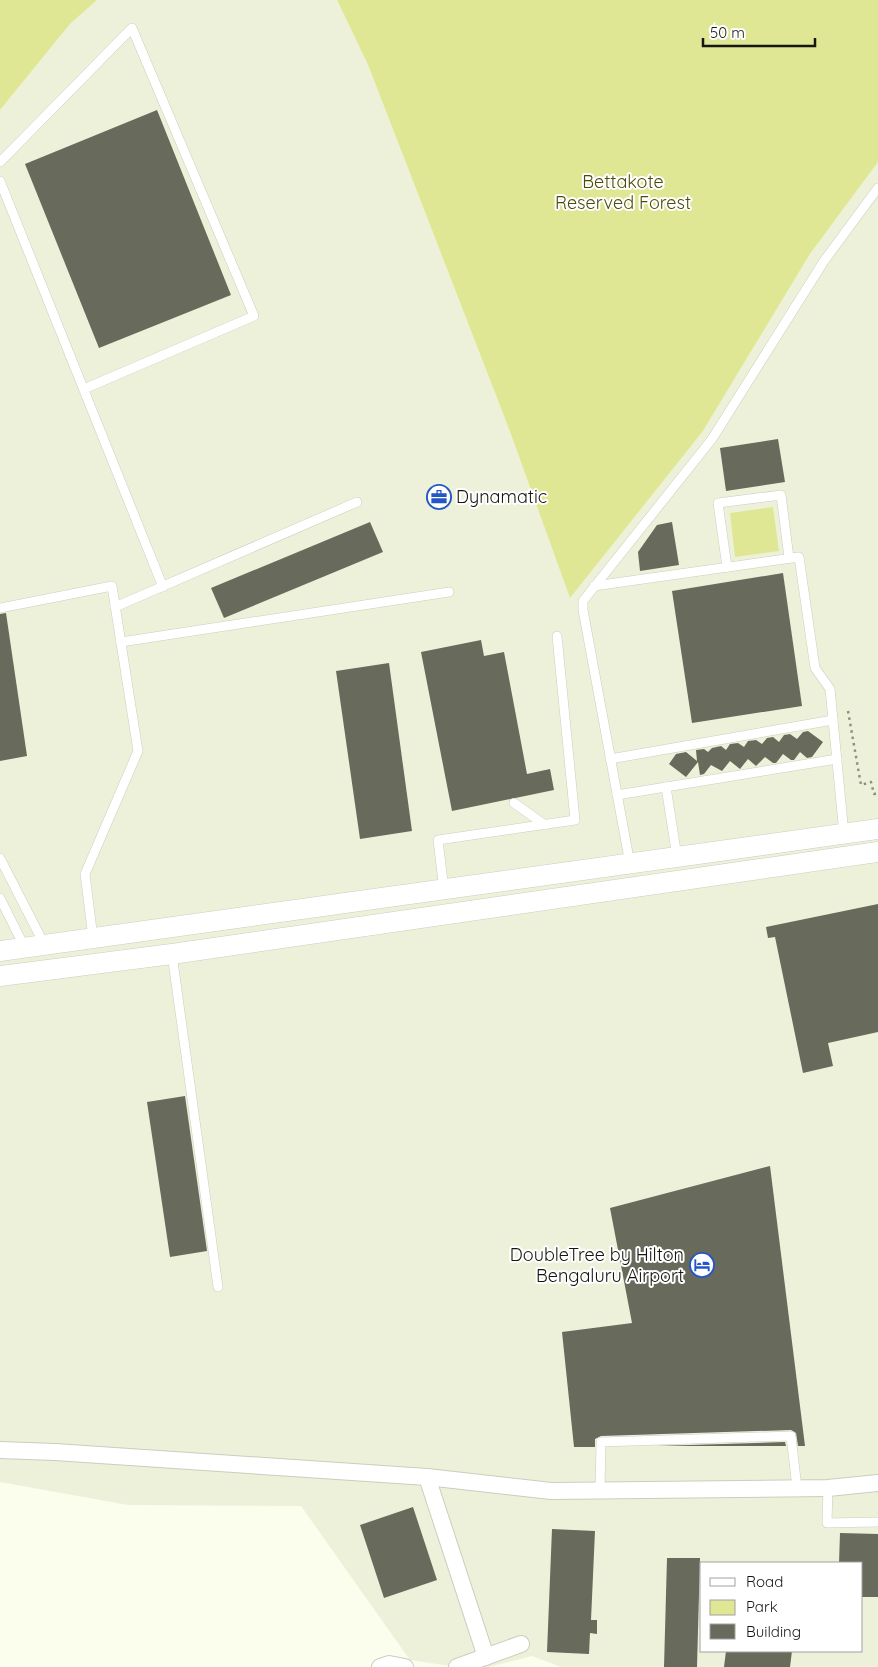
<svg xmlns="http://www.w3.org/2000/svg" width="878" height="1667" font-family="Quicksand,sans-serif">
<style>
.built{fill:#eef1da;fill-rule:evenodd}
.green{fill:#e0e794}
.building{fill:#686a5c}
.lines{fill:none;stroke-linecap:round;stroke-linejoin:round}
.service-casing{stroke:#cbcdbe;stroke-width:10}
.minor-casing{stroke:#cbcdbe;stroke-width:18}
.tertiary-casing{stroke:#cbcdbe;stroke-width:21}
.path{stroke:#8f9085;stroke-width:2.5;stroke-dasharray:2.5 4;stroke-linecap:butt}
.service{stroke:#fff;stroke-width:9}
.minor{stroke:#fff;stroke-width:16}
.tertiary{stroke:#fff;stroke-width:20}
.labels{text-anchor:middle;stroke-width:4;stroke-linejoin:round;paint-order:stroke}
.park-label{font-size:18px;fill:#4a4d0a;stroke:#fff}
.poi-label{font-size:18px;fill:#151610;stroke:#fff;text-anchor:start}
</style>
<rect width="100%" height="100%" fill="#fbfded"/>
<!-- built -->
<path class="built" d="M97,0H337L368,65L509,429L570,597L703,431L810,254L878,162V1667H561L532,1656L488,1667H457L410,1660L301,1506L128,1505L0,1482V110L70,24ZM702,1563H862V1651H702Z"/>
<!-- green -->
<g class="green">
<polygon points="0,0 97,0 70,24 0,110"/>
<polygon points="337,0 878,0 878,162 810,254 703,431 570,598 509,429 368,65"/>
<polygon points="773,507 779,551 735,557 730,513"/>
</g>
<!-- building -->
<g class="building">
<polygon points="157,110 231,295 99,348 25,164"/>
<polygon points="778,439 785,482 726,491 720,448"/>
<polygon points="370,522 383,552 224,618 211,588"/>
<polygon points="672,522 679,565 640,571 638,552 657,525"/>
<polygon points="783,573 802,706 692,723 672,591"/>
<polygon points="6,613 27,756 0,761 0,614"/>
<polygon points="481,640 484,656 504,652 527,774 550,769 554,790 452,811 421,652"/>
<polygon points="389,663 412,831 360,839 336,671"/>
<polygon points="808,731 823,742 812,757 807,758 800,752 794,760 791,760 783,754 776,763 773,763 765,757 756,766 748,759 740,769 730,761 722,771 711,765 704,774 700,775 698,762 686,777 669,764 676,754 686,752 697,761 696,750 704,749 708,752 712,748 721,746 726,750 730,744 738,743 744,747 748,741 756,740 762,744 767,738 773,737 779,742 784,735 790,734 797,739 803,732"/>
<polygon points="878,904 878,1032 828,1043 833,1066 803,1073 775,937 768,938 766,927"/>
<polygon points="185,1096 207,1251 170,1257 147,1102"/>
<polygon points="770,1166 805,1446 798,1446 796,1433 791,1430 601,1436 595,1439 595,1447 574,1447 562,1332 632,1323 610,1208"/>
<polygon points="785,1442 786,1446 657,1446"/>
<polygon points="413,1507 437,1580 384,1598 360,1525"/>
<polygon points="552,1529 595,1531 591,1620 597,1620 597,1634 590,1633 589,1654 547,1652"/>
<polygon points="840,1533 878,1534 878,1597 862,1597 862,1563 839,1563"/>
<polygon points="667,1558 700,1558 697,1667 664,1667"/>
<polygon points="726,1651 792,1651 790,1667 724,1667"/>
</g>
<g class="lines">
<defs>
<g id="service">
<polyline points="0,162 132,28 254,316 84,389"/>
<polyline points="0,181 163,587"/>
<polyline points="727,567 718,503 781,495 789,558"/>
<polyline points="594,586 799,557 815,668 830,689 844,834"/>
<polyline points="115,607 357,502"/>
<polyline points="0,608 112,586 138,751 85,874 93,938"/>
<polyline points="121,642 449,592"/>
<polyline points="610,759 833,720"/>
<polyline points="666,787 677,857"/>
<polyline points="617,795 837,759"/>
<polyline points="514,803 545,825"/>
<polyline points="0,858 44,944"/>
<polyline points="630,864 583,610 583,601 712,439 824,261 878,188"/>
<polyline points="444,890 438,840 575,820 557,636"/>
<polyline points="0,898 25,948"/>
<polyline points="172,954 218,1287"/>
<polyline points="828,1488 827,1523 878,1522"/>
<polyline points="600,1490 601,1442 791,1436 797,1488"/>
</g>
<g id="minor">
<polyline points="0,1450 55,1452 427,1477 551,1491 828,1488 878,1483"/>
<polyline points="427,1477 486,1657"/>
<polyline points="380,1667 389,1664 405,1667"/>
<polyline points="457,1667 521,1644"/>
</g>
<g id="tertiary">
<polyline points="0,951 878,829"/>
<polyline points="0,976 172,954 878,852"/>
</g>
</defs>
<!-- service casing -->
<use href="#service" class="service-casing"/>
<!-- minor casing -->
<use href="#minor" class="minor-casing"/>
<!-- tertiary casing -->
<use href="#tertiary" class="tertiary-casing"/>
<!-- path -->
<polyline class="path" points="848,711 861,785 871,782 874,794 878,793"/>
<!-- service -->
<use href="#service" class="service"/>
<!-- minor -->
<use href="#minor" class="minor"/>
<!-- tertiary -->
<use href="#tertiary" class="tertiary"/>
</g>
<!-- icons -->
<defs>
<symbol id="office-ring" viewBox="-11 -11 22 22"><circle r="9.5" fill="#fff" stroke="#2457c5" stroke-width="1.5"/><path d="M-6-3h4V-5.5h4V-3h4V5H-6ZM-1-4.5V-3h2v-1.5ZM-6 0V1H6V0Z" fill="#2457c5"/></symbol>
<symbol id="hotel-ring" viewBox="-11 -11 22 22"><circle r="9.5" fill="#fff" stroke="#2457c5" stroke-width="1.5"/><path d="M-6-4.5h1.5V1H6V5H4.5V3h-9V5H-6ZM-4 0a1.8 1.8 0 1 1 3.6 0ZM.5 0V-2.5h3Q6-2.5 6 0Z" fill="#2457c5"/></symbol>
</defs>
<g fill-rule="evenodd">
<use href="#office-ring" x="425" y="483" width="28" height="28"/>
<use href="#hotel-ring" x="688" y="1251" width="28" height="28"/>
</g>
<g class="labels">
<!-- park labels -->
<g class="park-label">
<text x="623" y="188">Bettakote<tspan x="623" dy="21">Reserved Forest</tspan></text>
</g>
<!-- poi labels -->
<g class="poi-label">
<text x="456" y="503">Dynamatic</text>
<text x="684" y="1261" text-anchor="end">DoubleTree by Hilton<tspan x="684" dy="21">Bengaluru Airport</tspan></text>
</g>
</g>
<!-- legend -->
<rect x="700" y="1562" width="162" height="90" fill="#ffffff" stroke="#a1a29f"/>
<rect x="710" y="1578" width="25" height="8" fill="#ffffff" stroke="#a1a29f"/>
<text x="746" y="1587" font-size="15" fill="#151610">Road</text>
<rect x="710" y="1600" width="25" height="15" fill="#e0e794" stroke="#a1a29f"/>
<text x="746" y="1612" font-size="15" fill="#151610">Park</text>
<rect x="710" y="1624" width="25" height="15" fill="#686a5c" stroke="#a1a29f"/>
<text x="746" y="1637" font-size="15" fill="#151610">Building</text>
<!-- scale -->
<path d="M703 38v8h112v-8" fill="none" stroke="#151610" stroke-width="2.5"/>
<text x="710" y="38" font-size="15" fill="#151610" stroke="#ffffff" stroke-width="4" paint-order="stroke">50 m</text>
</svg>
